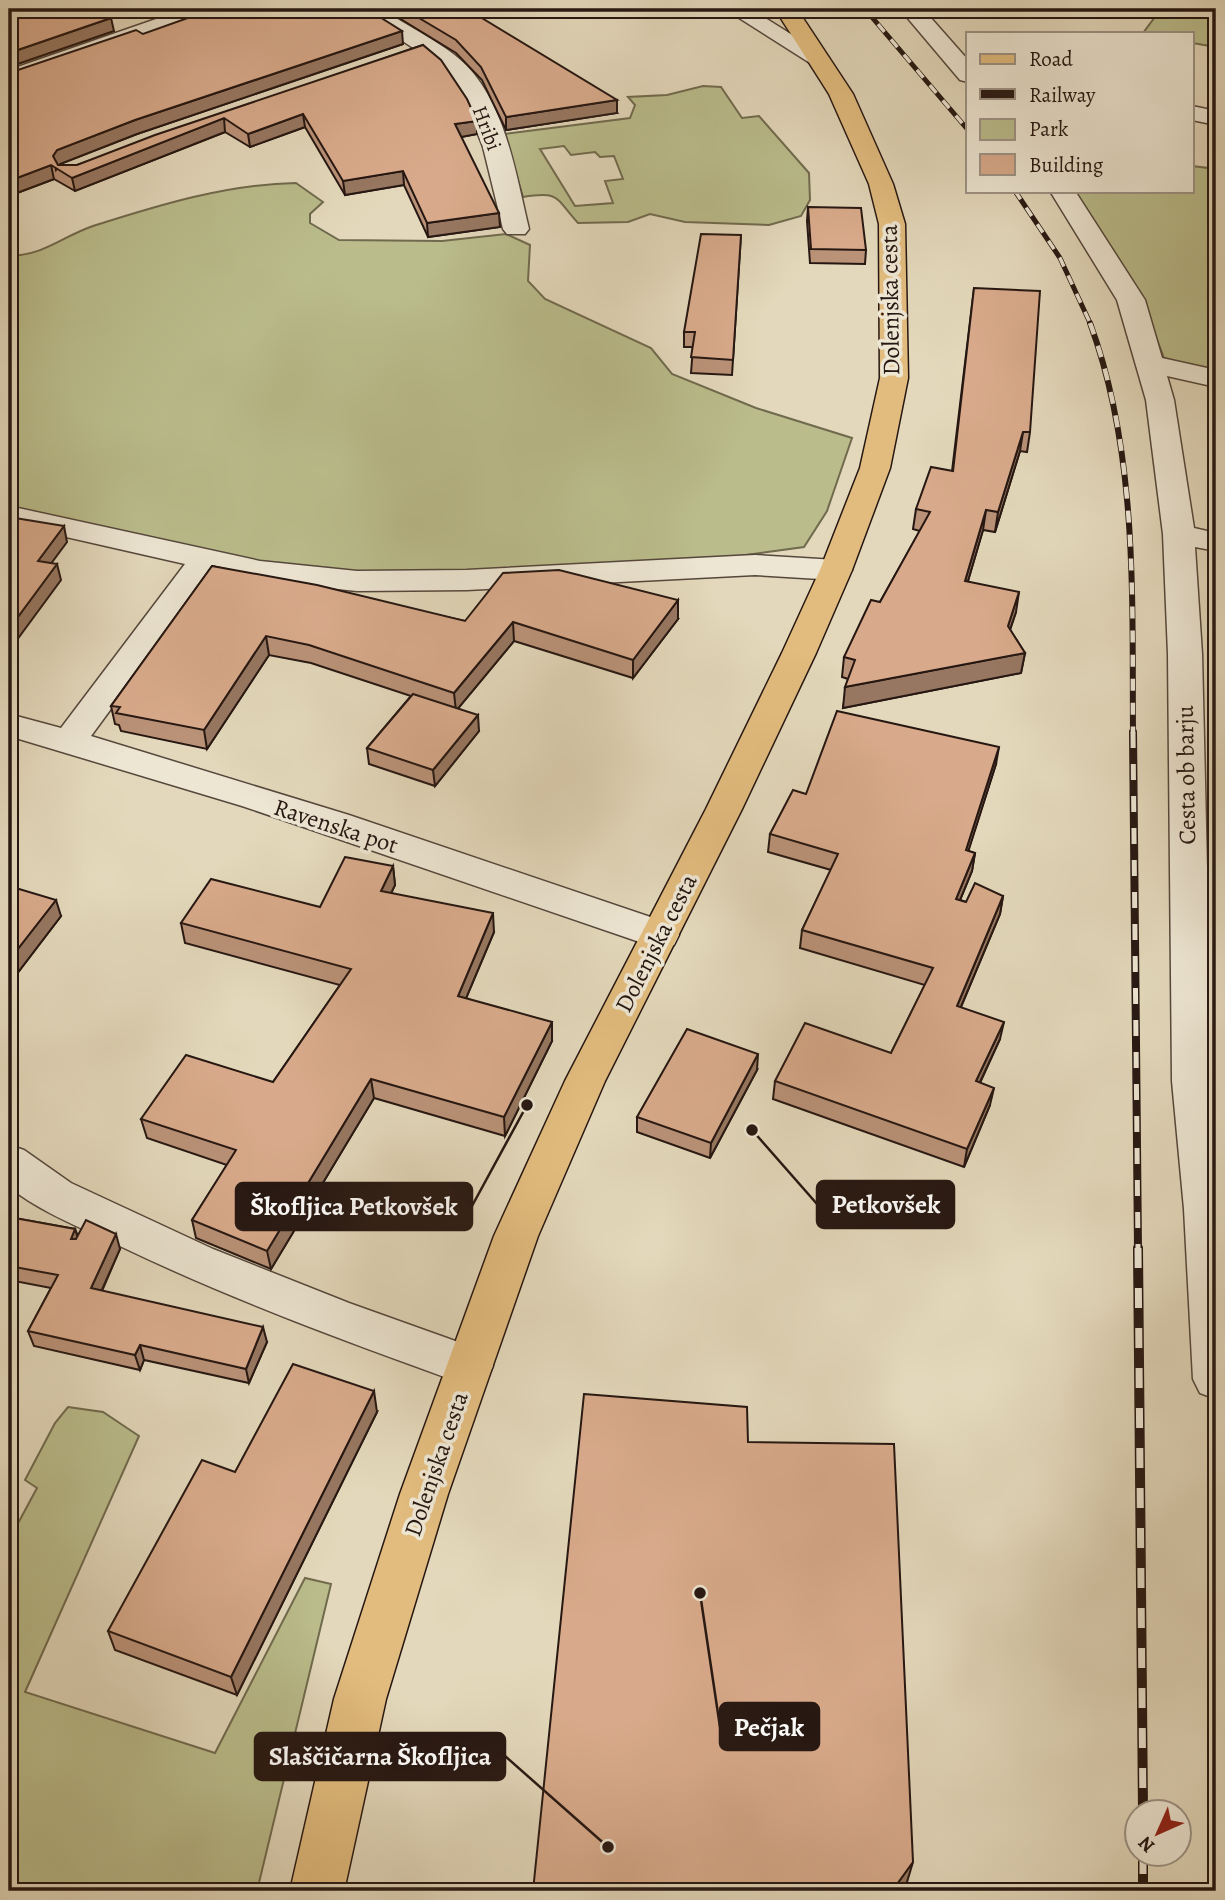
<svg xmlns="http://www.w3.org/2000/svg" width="1225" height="1900" font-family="Alegreya,serif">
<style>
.green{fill:#babc8b;stroke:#706a4e;stroke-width:2;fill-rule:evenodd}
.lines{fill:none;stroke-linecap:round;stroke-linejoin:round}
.minor-casing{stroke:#55473c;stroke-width:3}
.major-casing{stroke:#261712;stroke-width:3}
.minor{fill:#ede6d3;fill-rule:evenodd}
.major{fill:#e2bc7e;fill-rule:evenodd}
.rail-far3-casing{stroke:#261712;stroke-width:5}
.rail-far2-casing{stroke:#261712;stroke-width:6}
.rail-far1-casing{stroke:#261712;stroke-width:8}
.rail-casing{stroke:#261712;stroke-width:10}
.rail-far3{stroke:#ede6d3;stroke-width:3.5;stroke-dasharray:10;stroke-linecap:butt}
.rail-far2{stroke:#ede6d3;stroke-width:4.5;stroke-dasharray:12;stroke-linecap:butt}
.rail-far1{stroke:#ede6d3;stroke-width:5;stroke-dasharray:16;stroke-linecap:butt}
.rail{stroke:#ede6d3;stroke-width:7;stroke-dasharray:20;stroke-linecap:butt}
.wall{fill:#ba9278;stroke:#261712;stroke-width:2}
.shaded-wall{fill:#977761;stroke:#261712;stroke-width:2}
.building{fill:#d8aa8b;stroke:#261712;stroke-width:2}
.labels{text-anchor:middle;stroke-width:7;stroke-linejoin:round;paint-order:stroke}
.far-street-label{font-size:21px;fill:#261712;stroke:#ede6d3}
.street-label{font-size:24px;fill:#261712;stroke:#ede6d3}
.leader{fill:none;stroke:#261712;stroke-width:2.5}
.callout-dot{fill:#261712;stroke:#ede6d3;stroke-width:2.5}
.callout{fill:#261712;stroke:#261712;stroke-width:2.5}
.callout-label{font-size:26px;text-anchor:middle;font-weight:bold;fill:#fff}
</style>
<rect width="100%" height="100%" fill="#e3d8bb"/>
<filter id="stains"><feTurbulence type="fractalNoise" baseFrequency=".00286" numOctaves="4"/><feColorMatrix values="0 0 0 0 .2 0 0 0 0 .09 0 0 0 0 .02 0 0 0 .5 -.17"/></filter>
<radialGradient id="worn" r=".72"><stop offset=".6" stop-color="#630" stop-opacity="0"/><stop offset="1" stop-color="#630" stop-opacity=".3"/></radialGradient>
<!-- green -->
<g class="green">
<polygon points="1161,9 1216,9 1216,47 1192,43 1192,33 1143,33"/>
<path d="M703,86L721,87L742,118L759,116L809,173L810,200L801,216L769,225L685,222L650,214L628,222L578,223C555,198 561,191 523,197L504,134L630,118L635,105L628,97L667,95ZM564,146L571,155L595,152L600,157L614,156L623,179L605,181L613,203L575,206L540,149Z"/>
<polygon points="1192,166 1216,169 1216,373 1164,358 1141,298 1120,261 1070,191 1192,191"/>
<path d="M296,183L323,202L310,214V223L339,240L442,241L506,234L530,245L528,281L545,299L651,348L672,374L756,408L852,438L827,511L804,547L680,564L446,575L265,567L9,506V256C45,255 61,237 93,226C159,205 227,184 296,183Z"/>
<polygon points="68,1407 103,1412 139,1436 25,1692 215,1753 305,1578 331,1584 257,1891 9,1891 9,1540 37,1488 25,1480 55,1423"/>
</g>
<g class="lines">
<defs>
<g id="minor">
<polygon points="185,9 216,9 213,14 9,85 9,70"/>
<path d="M354,9C385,8 392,16 418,31C434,41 452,51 466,65C506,106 516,175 529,229L525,234H507L503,229L483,147L460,88L433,61Z"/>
<polygon points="725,9 751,9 829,58 826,63 810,63"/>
<polygon points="900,9 923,9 968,60 968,82 960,80"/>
<polygon points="1192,106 1216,111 1216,125 1192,120"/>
<polygon points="1050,191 1075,191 1145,300 1162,358 1216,370 1216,387 1167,376 1174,400 1194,528 1216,533 1216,551 1195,547 1202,654 1212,1081 1216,1114 1216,1399 1200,1393 1193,1379 1184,1209 1172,1081 1168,654 1163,534 1146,400 1117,300"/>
<polygon points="9,506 260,561 357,571 467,570 755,555 836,560 847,563 852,570 847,577 836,580 755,575 467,590 357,591 260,581 213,570 91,736 349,815 674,925 679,935 674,945 660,949 242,806 9,736 9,714 61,728 185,564 9,524"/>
<path d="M9,1145L24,1150L71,1183L213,1249L349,1303L486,1352L493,1366L486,1380L470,1386C353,1344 235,1301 122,1247C84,1229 42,1213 9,1187Z"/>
</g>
<polygon id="major" points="775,9 797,9 853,94 893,184 905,224 908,378 890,468 852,570 816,653 742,809 605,1081 538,1236 448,1494 386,1699 344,1891 290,1891 334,1699 400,1494 494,1236 565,1081 706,809 782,653 820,570 860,468 880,378 879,224 869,184 829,94"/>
</defs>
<!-- minor casing -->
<use href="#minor" class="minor-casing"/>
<!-- major casing -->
<use href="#major" class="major-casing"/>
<!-- minor -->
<use href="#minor" class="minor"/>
<!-- major -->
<use href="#major" class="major"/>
<defs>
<g id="rail-far3">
<polyline points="865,9 968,130"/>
<polyline points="1015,191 1060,258 1091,325"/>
</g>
<path id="rail-far2" d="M1090,323C1138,453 1132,597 1133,733"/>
<polyline id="rail-far1" points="1133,732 1138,1249"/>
<g id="rail">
<polyline points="1138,1248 1143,1812"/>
<polyline points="1143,1854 1143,1891"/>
</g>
</defs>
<!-- rail-far3 casing -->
<use href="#rail-far3" class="rail-far3-casing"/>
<!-- rail-far2 casing -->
<use href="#rail-far2" class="rail-far2-casing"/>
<!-- rail-far1 casing -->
<use href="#rail-far1" class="rail-far1-casing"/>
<!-- rail casing -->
<use href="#rail" class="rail-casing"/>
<!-- rail-far3 -->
<use href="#rail-far3" class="rail-far3"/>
<!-- rail-far2 -->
<use href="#rail-far2" class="rail-far2"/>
<!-- rail-far1 -->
<use href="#rail-far1" class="rail-far1"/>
<!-- rail -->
<use href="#rail" class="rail"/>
</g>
<!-- wall -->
<g class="wall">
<polygon points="370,9 467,9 617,113 506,130 482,80 456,53 389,12"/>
<polygon points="143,34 403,44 137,134 60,164 59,165 77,165 423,45 477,134 461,137 500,227 428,237 404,185 345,195 305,127 250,147 225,132 75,191 54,179 9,196"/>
<polygon points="808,207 866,250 865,264 810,263 807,221"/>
<polygon points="741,235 732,375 691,373 693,347 684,347 684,332"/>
<polygon points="974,288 1030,432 1027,452 1020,451 995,532 983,530 968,581 1016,612 1010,630 1025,653 1021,673 843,708 848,679 842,677 844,657 880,602 920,531 913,529 916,509 952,471"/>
<polygon points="212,566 465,621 678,619 633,678 514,641 458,708 479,731 435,786 369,764 367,748 411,696 311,663 269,655 207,749 121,731 119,725 115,724 111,706"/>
<polygon points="996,764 968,851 975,853 972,871 960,900 966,902 1003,896 1000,914 961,1007 1000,1039 980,1083 990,1105 964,1167 773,1099 775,1081 891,1053 925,985 800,948 802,930 831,870 768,852 770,834 806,794"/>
<polygon points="393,866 395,885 391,893 494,932 466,998 552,1041 505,1136 374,1098 271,1269 196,1238 192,1220 227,1165 147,1138 141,1119 273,1082 340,985 185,943 181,923 320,907"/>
<polygon points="9,886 61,916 16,975 9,973"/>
<polygon points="757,1070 710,1158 637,1132 637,1117"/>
<polygon points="9,1217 75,1229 78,1236 120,1249 102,1291 267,1342 249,1383 144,1360 140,1370 34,1346 28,1331 51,1288 9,1280"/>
<polygon points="377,1412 237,1695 115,1650 108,1631 235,1472"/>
</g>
<!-- shaded-wall -->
<g class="shaded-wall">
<polygon points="111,18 114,31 9,67 9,53"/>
<polygon points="402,31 403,44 137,134 60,164 56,170 53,156 57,150 135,120"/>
<polygon points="617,100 617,113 506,130 506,117"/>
<polygon points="303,114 305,127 250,147 248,134"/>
<polygon points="224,118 225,132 75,191 72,178"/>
<polygon points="477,121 477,134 456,138 455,124"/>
<polygon points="51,165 54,179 9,196 9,181"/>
<polygon points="403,171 404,185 345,195 343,181"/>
<polygon points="499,213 500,227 428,237 427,223"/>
<polygon points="1023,432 1020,451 995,532 998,512"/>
<polygon points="986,510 983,530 962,601 965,581"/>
<polygon points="64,526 67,542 41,577 38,561"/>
<polygon points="57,564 61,580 14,644 15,649 9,657 9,629"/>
<polygon points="1019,592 1016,612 1004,647 1008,626"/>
<polygon points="678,600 678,619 633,678 633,660"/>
<polygon points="513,622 514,641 456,711 454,693"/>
<polygon points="266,636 269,655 207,749 204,730"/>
<polygon points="1025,653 1021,673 843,708 845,687"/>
<polygon points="478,715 479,731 435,786 433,770"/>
<polygon points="999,747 996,764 963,868 966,850"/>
<polygon points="975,853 972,871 953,917 956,899"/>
<polygon points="393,866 395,885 383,910 381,891"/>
<polygon points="1003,896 1000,914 954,1023 957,1006"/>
<polygon points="56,900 61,916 16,975 10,959"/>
<polygon points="493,913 494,932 459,1015 458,996"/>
<polygon points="552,1022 552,1041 505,1136 504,1117"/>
<polygon points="1004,1022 1000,1039 972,1099 976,1081"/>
<polygon points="758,1054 757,1070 710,1158 711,1143"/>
<polygon points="371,1079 374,1098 271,1269 267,1251"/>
<polygon points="994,1088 990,1105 964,1167 967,1149"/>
<polygon points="75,1229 80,1245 71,1239"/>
<polygon points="116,1234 120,1249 96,1303 91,1288"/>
<polygon points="263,1327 267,1342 249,1383 246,1369"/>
<polygon points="140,1345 144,1360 140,1370 135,1355"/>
<polygon points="374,1391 377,1412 237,1695 231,1677"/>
<polygon points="913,1862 907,1882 900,1891 892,1891"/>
</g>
<!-- building -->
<g class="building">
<polygon points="29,9 92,9 111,18 9,53 9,16"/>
<polygon points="213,9 367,9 402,31 135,120 57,150 53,156 58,165 77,165 155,135 423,45 441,60 467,99 477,121 455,124 499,213 427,223 403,171 343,181 303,114 248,134 224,118 72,178 51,165 9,181 9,73 136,30 143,34"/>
<polygon points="404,9 467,9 617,100 506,117 481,67 456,40"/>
<polygon points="808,207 861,208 866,250 811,249"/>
<polygon points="701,234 741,235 733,360 691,357 695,332 684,332"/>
<polygon points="974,288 1040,291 1030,432 1023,432 998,512 986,510 965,581 1019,592 1008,626 1025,653 845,687 855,660 844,657 871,600 880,602 930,512 916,509 931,467 953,471"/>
<polygon points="9,517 64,526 38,561 57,564 9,629"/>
<polygon points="212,566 317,585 465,621 503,573 559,570 678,600 633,660 513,622 454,693 309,645 266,636 204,730 116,713 120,707 111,706"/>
<polygon points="413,694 478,715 433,770 367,748"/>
<polygon points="837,711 999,747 966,850 975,853 956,899 966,902 975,883 1003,896 957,1006 1004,1022 976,1081 994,1088 967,1149 775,1081 805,1023 891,1053 933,968 802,930 838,854 770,834 793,790 806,794"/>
<polygon points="345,857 393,866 381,891 493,913 458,996 552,1022 504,1117 371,1079 267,1251 192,1220 236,1150 141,1119 186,1055 273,1082 351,969 181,923 211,879 320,907"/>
<polygon points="9,886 56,900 10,959 9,958"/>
<polygon points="687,1029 758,1054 711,1143 637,1117"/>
<polygon points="9,1217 75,1229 71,1239 76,1239 86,1220 116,1234 91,1288 263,1327 246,1369 140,1345 135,1355 28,1331 58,1275 9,1266"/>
<polygon points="293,1364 374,1391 231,1677 108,1631 202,1460 235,1472"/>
<polygon points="584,1394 747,1407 748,1442 894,1444 913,1862 892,1891 533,1891"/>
</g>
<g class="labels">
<!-- far-street labels -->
<g class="far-street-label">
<text transform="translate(487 128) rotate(69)" y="7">Hribi</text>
</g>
<!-- street labels -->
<g class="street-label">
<text transform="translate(890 300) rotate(-91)" y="8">Dolenjska cesta</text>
<text transform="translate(1186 775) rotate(-91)" y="8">Cesta ob barju</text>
<text transform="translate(336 826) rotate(18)" y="8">Ravenska pot</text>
<text transform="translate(656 943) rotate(-63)" y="8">Dolenjska cesta</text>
<text transform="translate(436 1464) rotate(-71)" y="8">Dolenjska cesta</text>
</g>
</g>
<!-- callouts -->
<path class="leader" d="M752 1130L817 1204M527 1105L472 1206M700 1593L720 1727M608 1847L505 1756"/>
<g class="callout-dot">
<circle cx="752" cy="1130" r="7"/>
<circle cx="527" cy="1105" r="7"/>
<circle cx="700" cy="1593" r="7"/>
<circle cx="608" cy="1847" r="7"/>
</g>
<g class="callout">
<rect x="817" y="1181" width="137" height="47" rx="7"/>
<rect x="236" y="1183" width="236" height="47" rx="7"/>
<rect x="720" y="1703" width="99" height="47" rx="7"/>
<rect x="255" y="1733" width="250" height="47" rx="7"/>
</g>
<g class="callout-label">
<text x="886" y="1213">Petkovšek</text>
<text x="354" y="1215">Škofljica Petkovšek</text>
<text x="769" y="1736">Pečjak</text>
<text x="380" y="1765">Slaščičarna Škofljica</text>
</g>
<!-- margin -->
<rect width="1225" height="1900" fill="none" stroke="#e3d8bb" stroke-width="35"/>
<rect x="10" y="10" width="1204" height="1879" fill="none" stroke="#261712" stroke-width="3.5"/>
<rect x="18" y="18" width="1190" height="1865" fill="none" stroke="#261712" stroke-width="2"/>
<!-- legend -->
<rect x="966" y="32" width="228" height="161" fill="#ede6d3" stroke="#9d9386" stroke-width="2"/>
<rect x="980" y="54" width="35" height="10" fill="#e2bc7e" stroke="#9d9386" stroke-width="2"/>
<text x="1029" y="66" font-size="21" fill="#261712">Road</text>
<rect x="980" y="89" width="35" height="10" fill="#261712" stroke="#9d9386" stroke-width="2"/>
<text x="1029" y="102" font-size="21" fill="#261712">Railway</text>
<rect x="980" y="119" width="35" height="21" fill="#babc8b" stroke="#9d9386" stroke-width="2"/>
<text x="1029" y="136" font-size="21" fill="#261712">Park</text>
<rect x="980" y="154" width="35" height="21" fill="#d8aa8b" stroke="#9d9386" stroke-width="2"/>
<text x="1029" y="172" font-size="21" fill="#261712">Building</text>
<!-- north arrow -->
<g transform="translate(1158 1833) rotate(225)"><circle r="33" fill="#ede6d3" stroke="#9d9386" stroke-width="2"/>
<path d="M0-5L12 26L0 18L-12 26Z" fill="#8f2418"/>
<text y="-10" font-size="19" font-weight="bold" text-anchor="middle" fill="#261712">N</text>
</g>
<rect width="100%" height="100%" filter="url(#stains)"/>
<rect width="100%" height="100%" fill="url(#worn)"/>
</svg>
